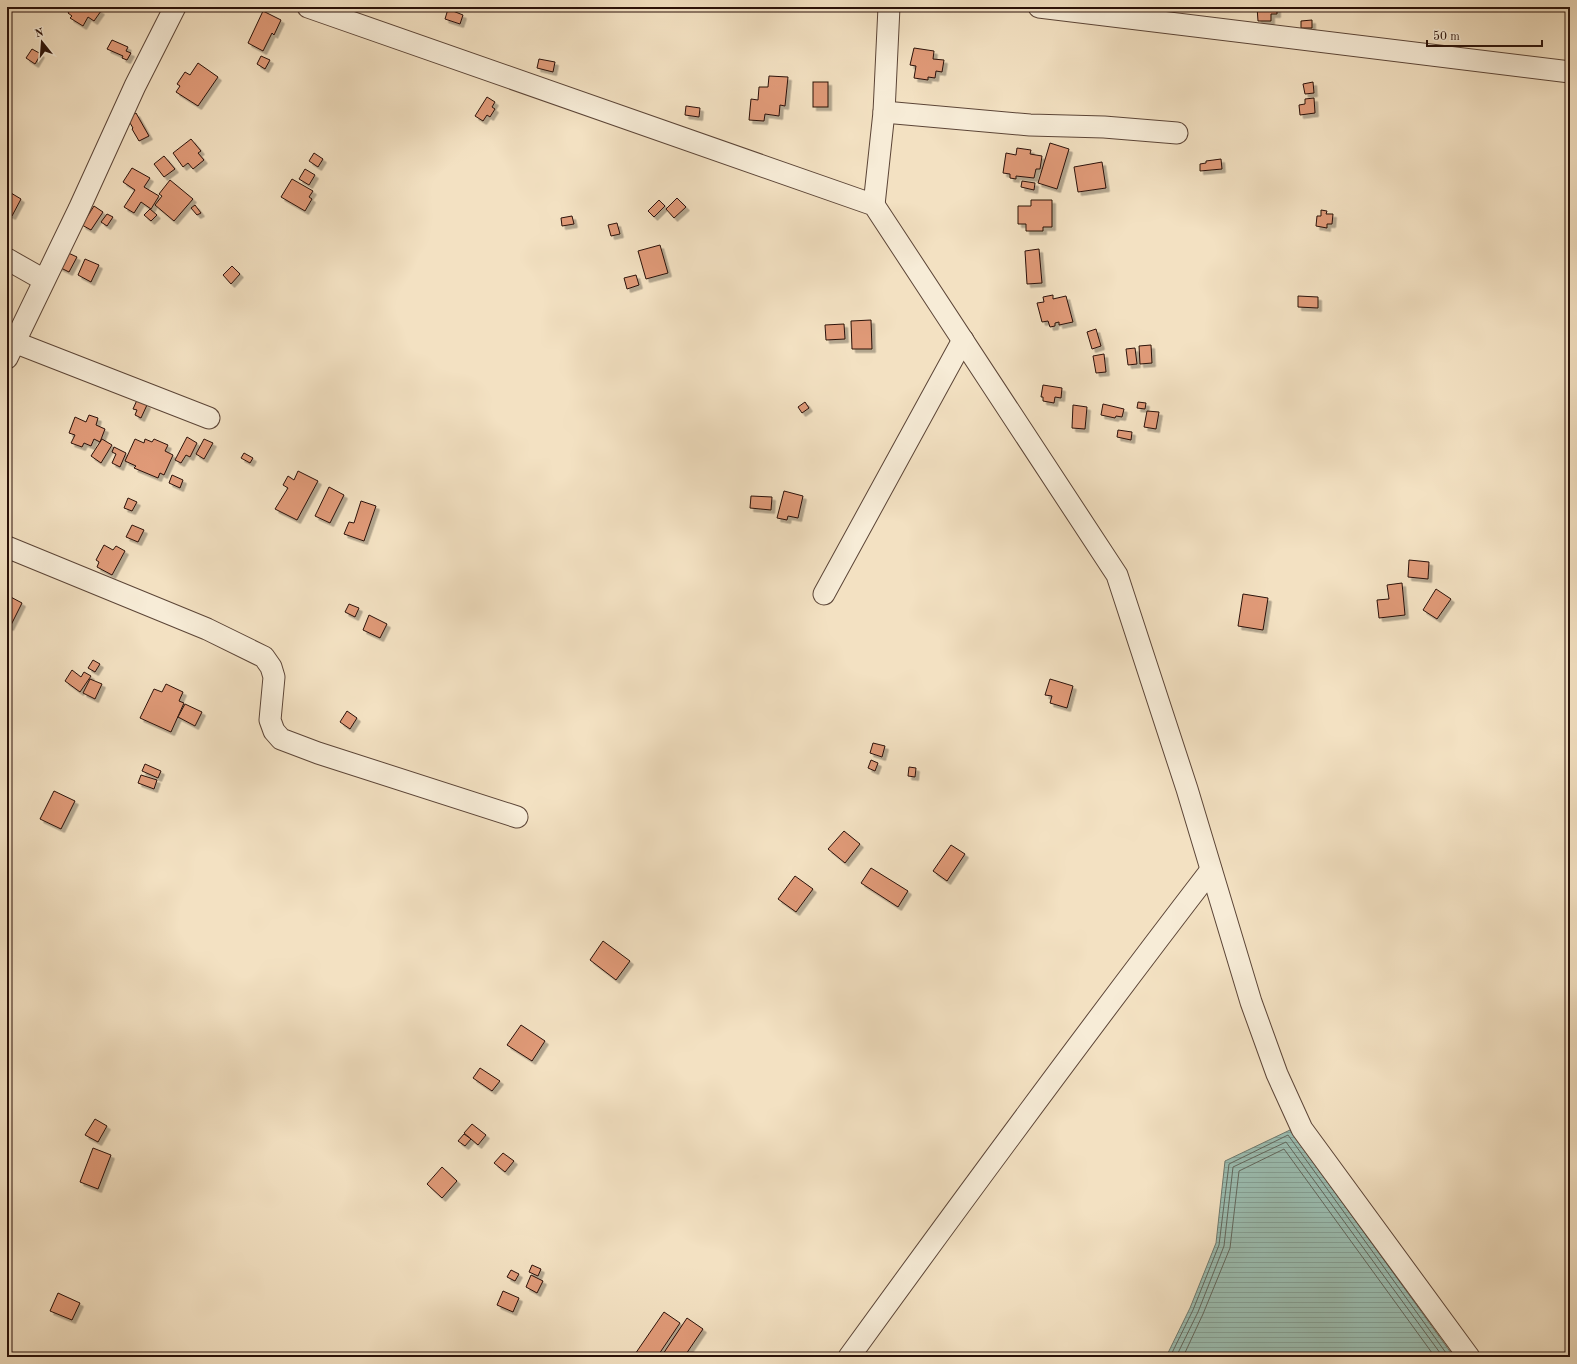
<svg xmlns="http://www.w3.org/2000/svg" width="1577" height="1364" font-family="'Old Standard TT',serif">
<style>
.water{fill:url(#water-rules);stroke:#6e796e}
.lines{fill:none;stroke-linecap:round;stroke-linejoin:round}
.shore{stroke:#62685e;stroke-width:1}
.building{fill:#e09a78;stroke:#2a1109;filter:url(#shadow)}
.minor-casing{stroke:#5c4537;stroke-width:23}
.minor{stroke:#f7ecd7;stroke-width:21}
</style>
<defs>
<pattern id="water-rules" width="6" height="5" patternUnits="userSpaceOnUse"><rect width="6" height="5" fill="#9bbeb2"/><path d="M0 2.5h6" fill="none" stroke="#86a298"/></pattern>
<filter id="shadow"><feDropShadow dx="3.5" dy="3.5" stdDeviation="0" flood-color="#0004"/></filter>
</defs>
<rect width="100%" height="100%" fill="#f3e1c2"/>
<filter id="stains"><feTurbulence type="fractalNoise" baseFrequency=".005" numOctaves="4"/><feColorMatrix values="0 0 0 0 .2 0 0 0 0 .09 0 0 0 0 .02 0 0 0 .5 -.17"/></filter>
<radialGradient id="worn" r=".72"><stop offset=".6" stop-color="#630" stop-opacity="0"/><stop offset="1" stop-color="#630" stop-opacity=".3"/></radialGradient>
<!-- water -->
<polygon class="water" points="1290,1130 1454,1357 1166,1357 1190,1308 1216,1243 1225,1161"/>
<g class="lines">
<!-- shore -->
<g class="shore">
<polyline points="1170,1357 1193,1310 1219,1245 1229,1164 1288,1135 1449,1357"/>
<polyline points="1176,1357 1198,1312 1224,1246 1233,1167 1286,1142 1443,1357"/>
<polyline points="1183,1357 1203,1314 1230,1248 1239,1171 1284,1149 1435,1357"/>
</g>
</g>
<!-- building -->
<g class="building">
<polygon points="66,7 98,7 97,9 101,11 94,21 88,17 83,26 70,18 72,16 68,13 70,10"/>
<polygon points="1257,7 1277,7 1277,14 1271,14 1271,21 1258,21"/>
<polygon points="448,9 463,15 460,24 445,19"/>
<polygon points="263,11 281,20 274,35 272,33 263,51 248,43"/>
<polygon points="1312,20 1312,28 1301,28 1301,21"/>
<polygon points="112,40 128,47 126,51 131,53 127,60 122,58 123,56 107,49"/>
<polygon points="914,48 934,51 933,59 944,60 942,72 936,71 935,78 928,77 928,80 914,78 916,66 910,65"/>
<polygon points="32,49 41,54 35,64 26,58"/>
<polygon points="261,56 270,60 265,69 257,64"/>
<polygon points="539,59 555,62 553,72 537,68"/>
<polygon points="198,63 218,77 198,106 176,92 180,86 177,84 185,72 190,75"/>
<polygon points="769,76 788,77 785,106 780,105 779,116 765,114 764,121 749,120 751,99 758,100 759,87 768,87"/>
<rect x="813" y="82" width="15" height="25"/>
<polygon points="1313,82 1314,93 1305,94 1303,84"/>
<polygon points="487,97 495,102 492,107 495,109 490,117 487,115 483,121 475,116"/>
<polygon points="1314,98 1315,113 1300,115 1299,105 1305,104 1305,99"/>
<polygon points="686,106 700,108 699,117 685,115"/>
<polygon points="136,113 149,136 139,141 132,129 133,128 127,118"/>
<polygon points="191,139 201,151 198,153 204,160 193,169 188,163 183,167 173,153"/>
<polygon points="1050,143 1069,149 1057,189 1038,183"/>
<polygon points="1017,148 1031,150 1030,154 1042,156 1040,169 1036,169 1034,178 1016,176 1016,179 1010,178 1010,174 1003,173 1006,153 1016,155"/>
<polygon points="314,153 323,159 318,167 309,161"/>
<polygon points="164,156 175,169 164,177 154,164"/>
<polygon points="1221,159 1222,169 1200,171 1200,164 1206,163 1206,161"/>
<polygon points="1102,162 1106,188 1078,192 1074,167"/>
<polygon points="132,168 150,178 144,187 159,196 151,209 141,202 134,213 124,207 135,190 123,182"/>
<polygon points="305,169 315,175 309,185 299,179"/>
<polygon points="292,179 313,191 309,197 312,199 305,211 281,197"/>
<polygon points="170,180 193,199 174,221 155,205 162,196 159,194"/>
<polygon points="1022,181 1035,183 1034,190 1021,187"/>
<polygon points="11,193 21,199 12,216 8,214 7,215 7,199"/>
<polygon points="677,198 686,207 674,218 666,209"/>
<polygon points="659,200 665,206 654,217 648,211"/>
<polygon points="1031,200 1052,200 1052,227 1043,227 1043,231 1026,231 1026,224 1018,224 1018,206 1031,206"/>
<polygon points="195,205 201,213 197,215 191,208"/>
<polygon points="94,206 103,212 91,230 82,225"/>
<polygon points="150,209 157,215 151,221 144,215"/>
<polygon points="1321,210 1327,211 1326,214 1333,214 1332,224 1327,224 1327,228 1316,226 1317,216 1321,216"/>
<polygon points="107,214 113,217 107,226 101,222"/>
<polygon points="572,216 574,224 562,226 561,218"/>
<polygon points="617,223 620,234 611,236 608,225"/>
<polygon points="660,245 668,273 646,279 638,251"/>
<polygon points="1039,249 1042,283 1027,284 1025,251"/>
<polygon points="64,251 77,257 69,272 57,266"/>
<polygon points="85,259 99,265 91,282 78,275"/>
<polygon points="232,266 240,274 231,284 223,275"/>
<polygon points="636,275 639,285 627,289 624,278"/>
<polygon points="1053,295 1053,299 1066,296 1073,322 1059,325 1059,322 1055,323 1055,326 1050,327 1048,321 1042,322 1037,303 1044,302 1043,297"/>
<polygon points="1298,296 1318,297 1318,308 1298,307"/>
<polygon points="871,320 872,349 852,349 851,321"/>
<polygon points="844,324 845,339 826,340 825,325"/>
<polygon points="1096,329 1101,346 1092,349 1087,332"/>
<polygon points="1151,345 1152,363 1140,364 1139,346"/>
<polygon points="1135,348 1137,364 1128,365 1126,349"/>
<polygon points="1104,354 1106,372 1096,373 1093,356"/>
<polygon points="1043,385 1062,388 1061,398 1055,397 1054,403 1043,401 1043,397 1041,397"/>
<polygon points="137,400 147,405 141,418 135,415 137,410 133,409"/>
<polygon points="805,402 809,408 802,413 798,407"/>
<polygon points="1138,402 1146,403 1145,409 1137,408"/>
<polygon points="1103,404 1124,409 1122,417 1116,416 1115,418 1101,415"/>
<polygon points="1073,405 1087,407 1085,429 1072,428"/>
<polygon points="1147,411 1159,412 1156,429 1144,427"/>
<polygon points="89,415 98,418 96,425 105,429 100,442 94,439 91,446 84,443 82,447 71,443 75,435 69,433 75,417 86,422"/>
<polygon points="1118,430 1132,432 1131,440 1117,437"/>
<polygon points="187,437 197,443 190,457 186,455 181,463 175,460"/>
<polygon points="102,439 112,445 101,463 91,456"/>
<polygon points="135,439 144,443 145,439 152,442 154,439 168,445 165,451 173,455 164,475 160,473 158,478 134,468 136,466 125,461"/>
<polygon points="204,439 213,443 204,459 196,454"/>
<polygon points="114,447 126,453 120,467 112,463 116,454 112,452"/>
<polygon points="244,453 253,458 250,463 241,458"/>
<polygon points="298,471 318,481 297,520 275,509 288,488 283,485 288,476 294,480"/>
<polygon points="172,475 183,480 180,488 169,483"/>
<polygon points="329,487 344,495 330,523 315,516"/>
<polygon points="784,491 803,496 798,518 788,516 787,520 777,518"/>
<polygon points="751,496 772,497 771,510 750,508"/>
<polygon points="128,498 137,502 132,511 124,508"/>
<polygon points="361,501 376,506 364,541 344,534 349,522 354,523"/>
<polygon points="132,525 144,530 138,542 126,537"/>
<polygon points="104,545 113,550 116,546 125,551 112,575 97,567 99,562 96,560"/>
<polygon points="1409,560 1429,562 1428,579 1408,577"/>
<polygon points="1402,583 1405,615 1379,618 1377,600 1389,599 1387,585"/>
<polygon points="1436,589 1451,599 1437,619 1423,610"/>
<polygon points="1243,594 1268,598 1263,630 1238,626"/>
<polygon points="7,595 22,603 10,627 7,626"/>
<polygon points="349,604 359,608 355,617 345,612"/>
<polygon points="369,615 387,624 380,638 363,630"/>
<polygon points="93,660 100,664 95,672 88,668"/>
<polygon points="72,670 81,677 84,672 91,676 80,692 65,681"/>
<polygon points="90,679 102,684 95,699 83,693"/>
<polygon points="1050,679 1073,686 1067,708 1050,703 1052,696 1045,695"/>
<polygon points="166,684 183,692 179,701 184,703 171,732 140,718 154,689 162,692"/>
<polygon points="185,704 202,712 195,726 178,717"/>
<polygon points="347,711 357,718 350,729 340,722"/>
<polygon points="873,743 885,746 882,757 870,753"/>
<polygon points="871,760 878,763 875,771 868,768"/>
<polygon points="145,764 161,771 158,778 142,771"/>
<polygon points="909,767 916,768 915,777 908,776"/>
<polygon points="141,775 157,780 154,789 138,783"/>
<polygon points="54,791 75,801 61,829 40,819"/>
<polygon points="844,831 860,844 845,863 828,849"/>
<polygon points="951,845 965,854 947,881 933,871"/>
<polygon points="871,868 908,891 898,907 861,883"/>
<polygon points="795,876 813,889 796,912 778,899"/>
<polygon points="603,941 630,961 616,980 590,960"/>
<polygon points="521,1025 545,1041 532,1061 507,1045"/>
<polygon points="480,1068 500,1081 492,1091 473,1078"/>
<polygon points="95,1119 107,1126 98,1142 85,1135"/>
<polygon points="472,1124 486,1135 478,1145 464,1133"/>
<polygon points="464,1134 471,1139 465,1146 458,1141"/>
<polygon points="93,1148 111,1155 98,1189 80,1182"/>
<polygon points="503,1153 514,1161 505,1172 494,1163"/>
<polygon points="442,1167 457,1181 442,1198 427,1184"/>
<polygon points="532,1265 541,1269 538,1276 529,1272"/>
<polygon points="511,1270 519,1274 515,1281 507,1277"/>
<polygon points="531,1275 543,1281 537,1293 526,1287"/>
<polygon points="503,1291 519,1298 513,1312 497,1305"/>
<polygon points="58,1293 80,1303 72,1320 50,1311"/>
<polygon points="664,1312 680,1323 657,1357 633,1357"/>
<polygon points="687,1318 703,1329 684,1357 661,1357"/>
</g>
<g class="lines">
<defs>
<g id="minor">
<polyline points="308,7 874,205 1117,575 1187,789 1251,1002 1277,1074 1302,1129 1469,1357"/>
<polyline points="1039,7 1570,72"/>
<polyline points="884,112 1030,125 1104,127 1177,133"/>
<polyline points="874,205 884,112 889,7"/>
<polyline points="7,259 44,280"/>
<polyline points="14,342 209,418"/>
<polyline points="7,358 79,209 135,86 175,7"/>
<polyline points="7,547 207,629 264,657 271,667 274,677 270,720 274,731 281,739 318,753 517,817"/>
<polyline points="824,594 963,340"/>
<path d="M849,1357C968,1193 1088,1030 1211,870"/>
</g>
</defs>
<!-- minor casing -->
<use href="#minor" class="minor-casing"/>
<!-- minor -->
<use href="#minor" class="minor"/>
</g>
<!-- margin -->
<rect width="1577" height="1364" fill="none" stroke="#f3e1c2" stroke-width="24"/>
<rect x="8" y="8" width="1561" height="1348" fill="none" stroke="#2a1109" stroke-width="2"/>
<rect x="12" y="12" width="1553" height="1340" fill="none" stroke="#2a1109"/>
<!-- north arrow -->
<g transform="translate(42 42) rotate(343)" stroke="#f7ecd7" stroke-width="3" paint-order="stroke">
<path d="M0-3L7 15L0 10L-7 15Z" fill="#2a1109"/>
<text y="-6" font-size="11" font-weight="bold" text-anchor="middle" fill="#2a1109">N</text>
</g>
<!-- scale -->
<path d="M1427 40v6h115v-6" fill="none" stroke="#2a1109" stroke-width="2"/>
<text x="1433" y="40" font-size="12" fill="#2a1109" stroke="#f7ecd7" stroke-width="3" paint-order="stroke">50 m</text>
<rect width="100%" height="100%" filter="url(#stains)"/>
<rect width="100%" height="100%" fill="url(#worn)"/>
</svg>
